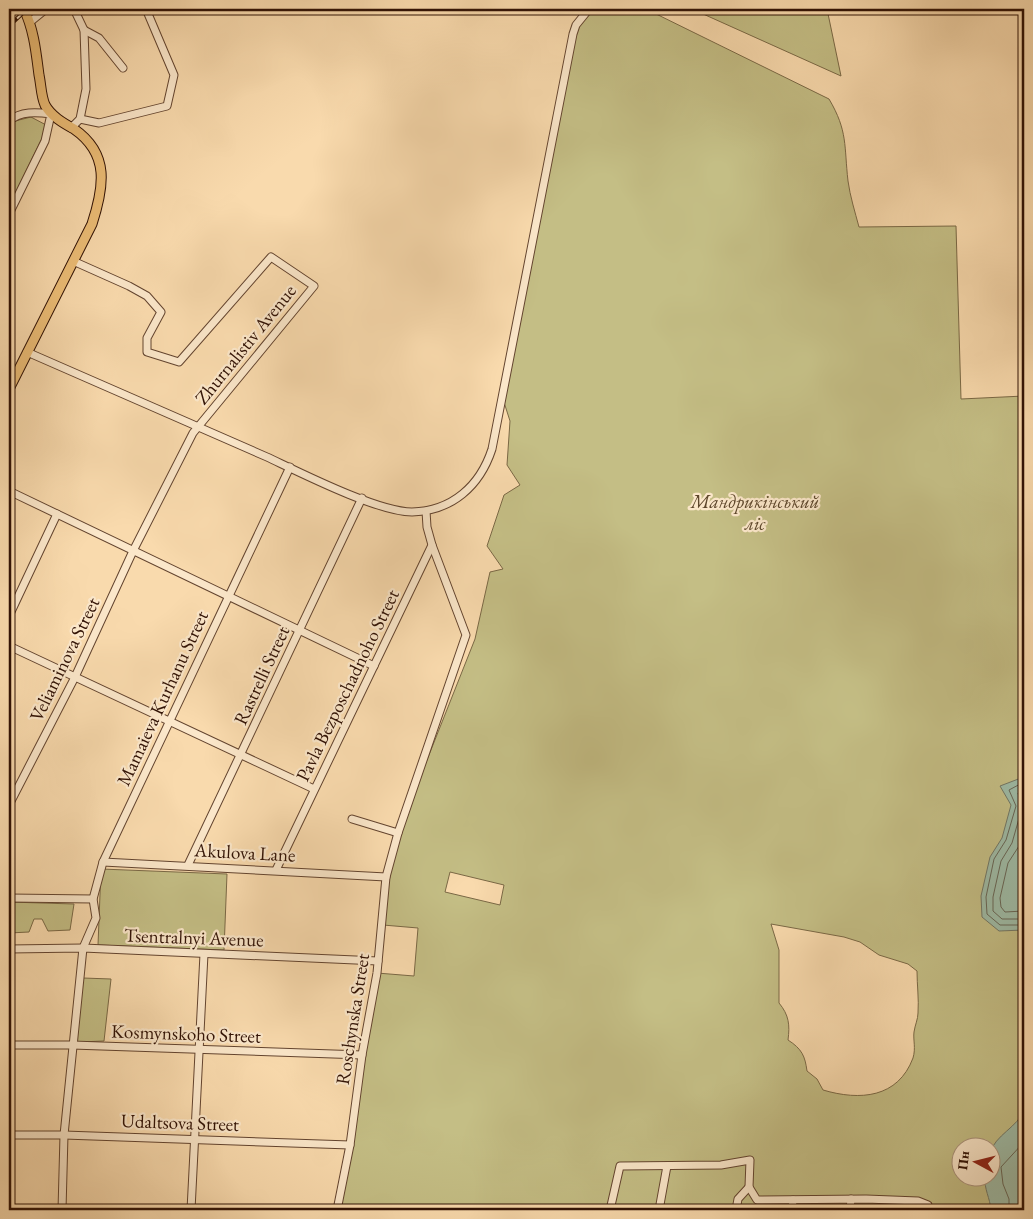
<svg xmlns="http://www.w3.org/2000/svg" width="1033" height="1219" font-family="'EB Garamond',serif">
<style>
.green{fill:#c4be85;stroke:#7a6845;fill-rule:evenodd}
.water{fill:#9ebba6;stroke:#727766}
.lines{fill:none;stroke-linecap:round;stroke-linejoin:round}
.shore{stroke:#686656;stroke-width:1}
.minor-casing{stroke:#63442f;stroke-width:9}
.major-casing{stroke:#311205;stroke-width:11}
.minor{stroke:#fbe7ca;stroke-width:7}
.major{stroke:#ecbd76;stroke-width:9}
.rail-casing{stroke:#311205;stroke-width:4}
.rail{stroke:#fbe7ca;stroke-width:2;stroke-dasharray:5.5;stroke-linecap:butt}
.labels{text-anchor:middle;stroke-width:4.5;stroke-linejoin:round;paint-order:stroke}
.street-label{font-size:19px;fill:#311205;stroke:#fbe7ca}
.park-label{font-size:19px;font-style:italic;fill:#5d462b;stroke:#fbe7ca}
</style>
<rect width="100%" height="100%" fill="#f9daad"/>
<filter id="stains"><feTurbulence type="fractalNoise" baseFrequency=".004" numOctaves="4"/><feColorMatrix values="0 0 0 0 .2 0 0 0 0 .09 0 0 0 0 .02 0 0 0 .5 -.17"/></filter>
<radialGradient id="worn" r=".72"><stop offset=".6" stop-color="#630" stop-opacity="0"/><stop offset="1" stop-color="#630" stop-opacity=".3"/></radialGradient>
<!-- green -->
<g class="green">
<path d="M589,9H646L829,99C848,131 844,146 848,181C850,196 855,212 859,227L956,226L961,399L1024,396V1210H337L377,973L414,976L418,928L383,925L384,895L398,833L475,639L490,572L503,569L487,546L504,495L520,485L507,465L510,421L502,396L573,34ZM450,872L504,885L500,905L445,892ZM771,924L844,937L860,942L879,955L908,964L917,971C917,985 919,999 918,1013C918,1019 915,1025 914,1032C913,1040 916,1048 913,1058C898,1098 860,1101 823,1090L817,1079L807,1071C805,1056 802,1049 788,1040C790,1025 789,1015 779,1003V950ZM960,1146H990V1176H960Z"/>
<polygon points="692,9 827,9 841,76"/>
<polygon points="31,117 48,126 9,206 9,126 15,121"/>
<polygon points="101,869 227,874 224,950 98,945"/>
<polygon points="9,902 74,904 70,930 48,931 42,919 34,919 29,932 9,933"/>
<polygon points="83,978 111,979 104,1041 79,1042 77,1040"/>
</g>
<!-- water -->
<g class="water">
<polygon points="1024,713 1024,930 999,931 982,917 981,896 990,857 1002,838 1011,805 1000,786 1021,778 1021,736"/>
<path d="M1024,1110V1210H991C990,1198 984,1189 985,1177L990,1176C990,1169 989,1159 990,1153C995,1135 1018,1127 1024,1110Z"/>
</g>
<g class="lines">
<!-- shore -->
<g class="shore">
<polyline points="1024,782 1009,790 1016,806 1006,840 994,859 986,897 987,914 1000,925 1024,925"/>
<polyline points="1024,790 1018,793 1022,808 1012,843 1001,861 993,897 993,911 1002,919 1024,919"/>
<polyline points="1024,828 1019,846 1008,863 1000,898 1001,907 1005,912 1024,911"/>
<polyline points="1009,1210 1009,1199 1003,1184 1001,1167 1024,1142"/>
</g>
<defs>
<g id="minor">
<polyline points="30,22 46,9"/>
<polyline points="84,30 99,38 123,68"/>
<polyline points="80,119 99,123 167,106 174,75 146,9"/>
<path d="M9,121C21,111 36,112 51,114L45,141L9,214"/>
<polyline points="71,128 80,119 86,89 84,30 74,9"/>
<path d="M27,352C107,387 187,422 267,457C301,473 378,512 412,512C452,511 480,486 492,449L573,34L576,25L589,9"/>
<polyline points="9,491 374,666"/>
<polyline points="9,616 57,514"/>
<polyline points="9,646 314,789"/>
<polyline points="9,805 75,677 133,551 193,433 314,286 271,257 179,362 147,352 147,338 161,312 147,296 129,286 73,261"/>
<polyline points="352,819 398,833"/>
<polyline points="103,862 386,877"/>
<polyline points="188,865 362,498"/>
<polyline points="276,870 432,545 427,527 426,511"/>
<polyline points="9,898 93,899"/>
<polyline points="9,949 83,948 378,961"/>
<polyline points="9,1045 72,1045 362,1055"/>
<polyline points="9,1135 64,1135 350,1145"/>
<polyline points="62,1210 64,1135 83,948 96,918 93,899 103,862 290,467"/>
<polyline points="191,1210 204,954"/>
<polyline points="337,1210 350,1145 362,1055 377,973 386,877 398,833 466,635 432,545"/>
<polyline points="610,1210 620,1166 721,1165 750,1160 749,1187 757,1200 866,1199 918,1201 928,1205 927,1210"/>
<polyline points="659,1210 667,1166"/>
<polyline points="736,1210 738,1199 749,1187"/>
<polyline points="792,1210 793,1200"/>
<polyline points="850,1210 851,1199"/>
</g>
<path id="major" d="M9,389L92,224C104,187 110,154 74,129C63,123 51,116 45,105C41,96 41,84 39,75C36,52 34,30 24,9"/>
</defs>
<!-- minor casing -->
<use href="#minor" class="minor-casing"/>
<!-- major casing -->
<use href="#major" class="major-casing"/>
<!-- minor -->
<use href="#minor" class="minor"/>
<!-- major -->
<use href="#major" class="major"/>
<defs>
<polyline id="rail" points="9,26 27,9"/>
</defs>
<!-- rail casing -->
<use href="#rail" class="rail-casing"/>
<!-- rail -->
<use href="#rail" class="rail"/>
</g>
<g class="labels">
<!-- street labels -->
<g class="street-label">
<text transform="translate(245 344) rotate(-51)" y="7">Zhurnalistiv Avenue</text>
<text transform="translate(64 659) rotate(-64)" y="7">Veliaminova Street</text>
<text transform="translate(261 675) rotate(-65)" y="7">Rastrelli Street</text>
<text transform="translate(347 685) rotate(-64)" y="7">Pavla Bezposchadnoho Street</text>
<text transform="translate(162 698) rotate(-65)" y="7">Mamaieva Kurhanu Street</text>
<text transform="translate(245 852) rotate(3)" y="7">Akulova Lane</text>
<text transform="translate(194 937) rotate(2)" y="7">Tsentralnyi Avenue</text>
<text transform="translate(352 1019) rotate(-81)" y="7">Roschynska Street</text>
<text transform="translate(186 1033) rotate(2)" y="7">Kosmynskoho Street</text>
<text transform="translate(180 1122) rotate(2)" y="7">Udaltsova Street</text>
</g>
<!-- park labels -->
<g class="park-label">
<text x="755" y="508">Мандрикінський<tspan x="755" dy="22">ліс</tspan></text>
</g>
</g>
<!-- margin -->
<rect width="1033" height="1219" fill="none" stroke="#f9daad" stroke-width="30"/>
<rect x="10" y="10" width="1013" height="1199" fill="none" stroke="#311205" stroke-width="2.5"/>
<rect x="15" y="15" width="1003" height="1189" fill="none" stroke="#311205"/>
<!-- north arrow -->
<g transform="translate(976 1162) rotate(277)"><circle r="24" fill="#fbe7ca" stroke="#aa927b"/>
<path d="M0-4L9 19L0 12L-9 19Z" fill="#8f2418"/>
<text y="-8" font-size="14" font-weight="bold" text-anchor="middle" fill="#311205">Пн</text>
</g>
<rect width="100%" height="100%" filter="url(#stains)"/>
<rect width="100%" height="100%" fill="url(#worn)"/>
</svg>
